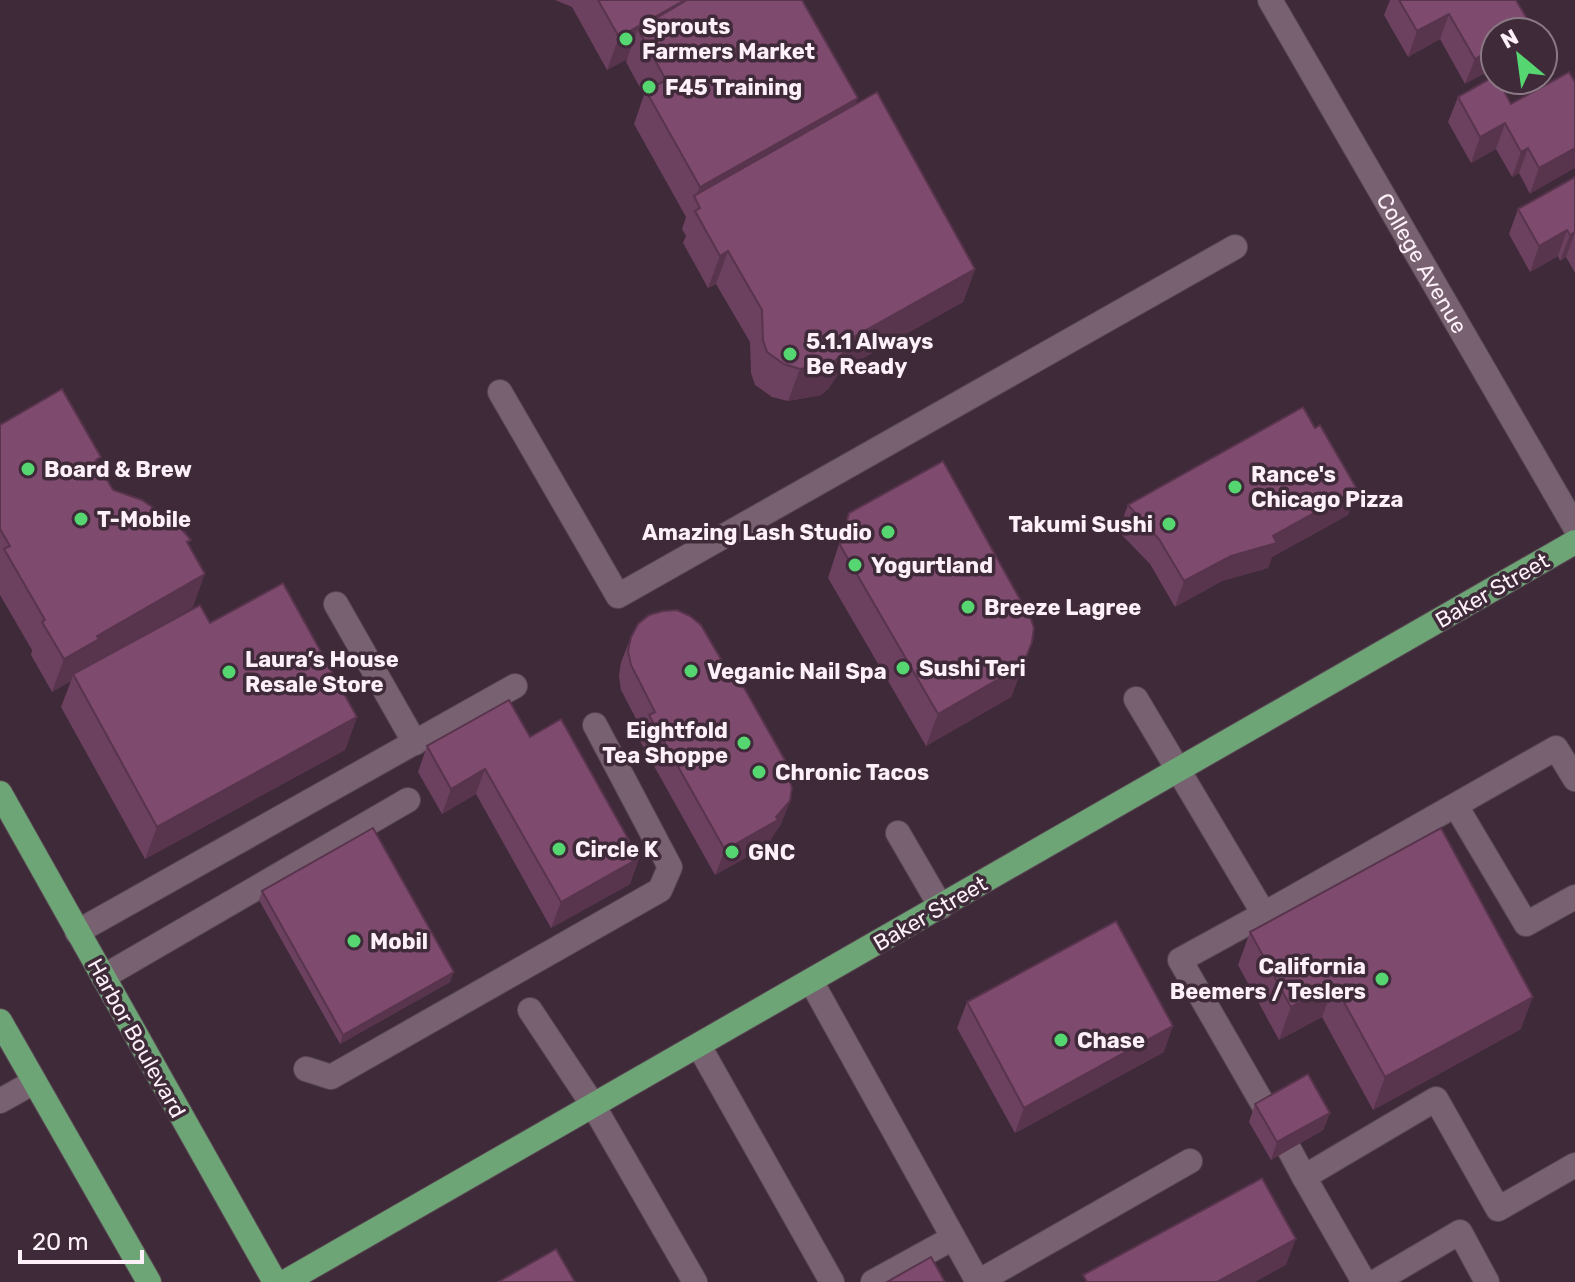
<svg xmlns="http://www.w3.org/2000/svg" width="1575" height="1282" font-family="Rubik,sans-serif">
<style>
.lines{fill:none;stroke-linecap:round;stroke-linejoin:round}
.minor-casing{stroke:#594853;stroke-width:26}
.major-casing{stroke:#594853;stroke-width:26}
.minor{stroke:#786170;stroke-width:24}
.major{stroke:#6ea577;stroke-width:24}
.wall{fill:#6c405f}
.shaded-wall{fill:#58344d}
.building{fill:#7e4a6e;stroke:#58344d;stroke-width:2}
.poi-dot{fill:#56d671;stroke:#3e2a38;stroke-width:3}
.labels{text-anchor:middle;stroke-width:7;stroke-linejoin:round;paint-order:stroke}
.poi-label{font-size:22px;font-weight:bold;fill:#fdf0f8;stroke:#3e2a38;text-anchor:start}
.street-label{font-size:22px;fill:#fdf0f8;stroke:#3e2a38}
</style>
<rect width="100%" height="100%" fill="#3e2a38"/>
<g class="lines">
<defs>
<g id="minor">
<path id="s1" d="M1270,0L1575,527"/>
<polyline points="500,392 618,596 1235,247"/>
<polyline points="336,604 415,743"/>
<polyline points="1136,699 1264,914 1556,748 1575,779"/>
<polyline points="1456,806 1526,924 1575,897"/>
<polyline points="898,833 941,907"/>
<polyline points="1264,914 1180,960 1267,1111"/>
<polyline points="77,932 515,686"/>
<polyline points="103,977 408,800"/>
<polyline points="811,981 978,1282 1190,1161"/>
<polyline points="530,1010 593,1105 695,1282"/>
<polyline points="699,1046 832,1282"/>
<polyline points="306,1069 331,1077 660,890 670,867 595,725"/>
<polyline points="0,1101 34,1082"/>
<polyline points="1289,1149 1304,1177"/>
<polyline points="873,1282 953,1238"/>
<polyline points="1364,1282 1304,1177 1436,1099 1498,1209 1575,1165"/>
<polyline points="1375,1282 1460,1232 1487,1282"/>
</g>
<g id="major">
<polyline points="0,793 275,1282"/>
<polyline points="0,1021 149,1282"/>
<polyline points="285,1282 1575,542"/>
</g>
</defs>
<!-- minor casing -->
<use href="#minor" class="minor-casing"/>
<!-- major casing -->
<use href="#major" class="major-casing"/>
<!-- minor -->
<use href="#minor" class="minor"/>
<!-- major -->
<use href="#major" class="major"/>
</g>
<!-- wall -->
<g class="wall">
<polygon points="555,0 802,0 858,98 855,105 975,269 963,302 840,371 829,388 821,395 788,401 772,397 755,385 751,373 750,342 716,284 708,288 683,243 686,236 682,229 686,217 634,124 644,95 626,62 627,59 607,70 572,7"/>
<polygon points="1390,0 1516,0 1532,27 1530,32 1495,32 1465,84 1440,39 1408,57 1384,15"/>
<polygon points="1575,82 1530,194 1519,173 1512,177 1496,149 1471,163 1448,122 1458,97 1511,104"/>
<polygon points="1575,177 1575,273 1566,257 1560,261 1558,256 1530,272 1509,234 1518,209"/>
<polygon points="0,425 98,464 113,490 189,545 193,607 132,642 210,623 357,717 345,750 145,859 61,707 71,681 52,692 31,655 32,650 0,595"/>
<polygon points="1315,428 1357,489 1348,515 1272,557 1268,568 1222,581 1175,607 1150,564 1118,531 1128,505"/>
<polygon points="849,513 1032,642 1011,697 926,746 828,578"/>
<polygon points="631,637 728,671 790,769 788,774 790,801 780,826 772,837 768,845 715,875 640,741 643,732 621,690 619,676 621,662"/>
<polygon points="530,737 639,858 630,884 551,928 476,794 442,814 418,772 427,746"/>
<polygon points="262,891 450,982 340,1044 259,900"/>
<polygon points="1250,932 1521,1029 1373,1110 1322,1017 1279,1040 1238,965"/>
<polygon points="967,1002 1164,1052 1015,1133 957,1028"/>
<polygon points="1255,1104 1330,1113 1323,1130 1271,1160 1249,1122"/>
</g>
<!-- shaded-wall -->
<g class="shaded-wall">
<polygon points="685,0 648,47 638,29 627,59 607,70 619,37"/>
<polygon points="1449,14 1440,39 1408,57 1417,31"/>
<polygon points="1495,47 1495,68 1465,84 1475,59"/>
<polygon points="858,98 846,130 700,208 695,199 700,187"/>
<polygon points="1505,123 1496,149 1471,163 1480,137"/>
<polygon points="1528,148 1519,173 1512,177 1521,152"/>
<polygon points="1575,148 1575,168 1530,194 1539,168"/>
<polygon points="1567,230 1558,256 1530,272 1539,246"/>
<polygon points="1575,232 1566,257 1560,261 1570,235"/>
<polygon points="728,251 716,284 708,288 720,256"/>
<polygon points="975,269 963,302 840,371 829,388 821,395 788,401 800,369"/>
<polygon points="1357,489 1348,515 1272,557 1268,568 1222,581 1175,607 1184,581 1231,556 1273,536"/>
<polygon points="205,574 193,607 89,667 73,674 71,681 52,692 64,659 97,636"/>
<polygon points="1032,642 1011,697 926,746 938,714"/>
<polygon points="357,717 345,750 145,859 157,827"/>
<polygon points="485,769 476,794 442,814 451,789"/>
<polygon points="790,801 780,826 772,837 768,845 715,875 725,850 776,817"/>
<polygon points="639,858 630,884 551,928 561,902"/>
<polygon points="454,972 450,982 340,1044 343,1035"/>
<polygon points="1334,984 1322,1017 1279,1040 1291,1007"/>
<polygon points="1533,997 1521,1029 1373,1110 1385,1077"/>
<polygon points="1173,1026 1164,1052 1015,1133 1024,1108"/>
<polygon points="1330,1113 1323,1130 1271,1160 1277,1142"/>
<polygon points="1296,1239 1286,1265 1255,1282 1217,1282"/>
</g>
<!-- building -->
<g class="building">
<polygon points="598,0 685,0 619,37"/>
<polygon points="687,0 802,0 858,98 700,187 646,91 666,80 638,29"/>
<polygon points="1399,0 1516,0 1532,27 1523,32 1495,32 1495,47 1475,59 1449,14 1417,31"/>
<polygon points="1569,72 1575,82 1575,148 1539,168 1528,148 1521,152 1505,123 1480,137 1458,97 1495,76 1495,80 1498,80 1511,104"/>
<polygon points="877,92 975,269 852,338 841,356 832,363 800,369 784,364 767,352 763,340 762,310 728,251 720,256 695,211 700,208 694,196"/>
<polygon points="1575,177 1575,232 1570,235 1567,230 1539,246 1518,209"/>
<polygon points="62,389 101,457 96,460 113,490 142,500 177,524 191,540 187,542 205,574 97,636 99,639 64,659 42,622 45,620 4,549 10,546 0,529 0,425"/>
<polygon points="1303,407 1315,428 1320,425 1357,489 1273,536 1277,543 1231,556 1184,581 1159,539 1128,505"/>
<polygon points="943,461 1031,619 1034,628 1032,642 1023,665 938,714 840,545 849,513"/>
<polygon points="283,583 357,717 157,827 73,674 200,605 210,623"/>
<polygon points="677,610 690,616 701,625 728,671 733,668 790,769 787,770 792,788 790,801 776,817 778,820 725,850 649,715 655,712 631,665 628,651 631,637 638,624 649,615 663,611"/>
<polygon points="509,700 530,737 561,719 639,858 561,902 485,769 451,789 427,746"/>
<polygon points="373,828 454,972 343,1035 262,891"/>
<polygon points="1441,828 1533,997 1385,1077 1334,984 1291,1007 1250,932"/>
<polygon points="1116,921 1173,1026 1024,1108 967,1002"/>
<polygon points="1308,1074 1330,1113 1277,1142 1255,1104"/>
<polygon points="1262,1178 1296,1239 1217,1282 1087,1282 1083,1275"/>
<polygon points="556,1249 575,1282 498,1282"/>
<polygon points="931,1257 945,1282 887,1282"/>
</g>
<!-- markers -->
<g class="poi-dot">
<circle cx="626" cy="39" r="8"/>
<circle cx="649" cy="87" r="8"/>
<circle cx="790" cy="354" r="8"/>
<circle cx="28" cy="469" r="8"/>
<circle cx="1235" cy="487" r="8"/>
<circle cx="81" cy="519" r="8"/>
<circle cx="1169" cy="524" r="8"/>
<circle cx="888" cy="532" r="8"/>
<circle cx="855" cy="565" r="8"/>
<circle cx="968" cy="607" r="8"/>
<circle cx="903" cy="668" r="8"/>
<circle cx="691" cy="671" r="8"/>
<circle cx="229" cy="672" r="8"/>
<circle cx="744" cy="743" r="8"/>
<circle cx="759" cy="772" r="8"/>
<circle cx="559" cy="849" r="8"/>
<circle cx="732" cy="852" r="8"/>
<circle cx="354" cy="941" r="8"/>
<circle cx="1382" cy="979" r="8"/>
<circle cx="1061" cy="1040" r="8"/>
</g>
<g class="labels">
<!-- poi labels -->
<g class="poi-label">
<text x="642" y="34">Sprouts<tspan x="642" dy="25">Farmers Market</tspan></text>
<text x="665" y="95">F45 Training</text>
<text x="806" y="349">5.1.1 Always<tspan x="806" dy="25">Be Ready</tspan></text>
<text x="44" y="477">Board &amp; Brew</text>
<text x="1251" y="482">Rance's<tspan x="1251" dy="25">Chicago Pizza</tspan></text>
<text x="97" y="527">T-Mobile</text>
<text x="1153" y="532" text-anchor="end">Takumi Sushi</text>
<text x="872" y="540" text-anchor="end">Amazing Lash Studio</text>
<text x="871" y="573">Yogurtland</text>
<text x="984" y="615">Breeze Lagree</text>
<text x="245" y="667">Laura’s House<tspan x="245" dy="25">Resale Store</tspan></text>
<text x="919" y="676">Sushi Teri</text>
<text x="707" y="679">Veganic Nail Spa</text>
<text x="728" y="738" text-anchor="end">Eightfold<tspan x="728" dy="25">Tea Shoppe</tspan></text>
<text x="775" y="780">Chronic Tacos</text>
<text x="575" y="857">Circle K</text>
<text x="748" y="860">GNC</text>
<text x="370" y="949">Mobil</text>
<text x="1366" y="974" text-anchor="end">California<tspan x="1366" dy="25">Beemers / Teslers</tspan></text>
<text x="1077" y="1048">Chase</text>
</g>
<!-- street labels -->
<g class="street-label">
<text dy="8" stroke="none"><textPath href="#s1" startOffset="304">College Avenue</textPath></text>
<text transform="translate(1492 590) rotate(-30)" y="8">Baker Street</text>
<text transform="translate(930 913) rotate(-30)" y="8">Baker Street</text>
<text transform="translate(137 1038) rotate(61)" y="8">Harbor Boulevard</text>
</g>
</g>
<!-- north arrow -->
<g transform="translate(1519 56) rotate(331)"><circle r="38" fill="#3e2a38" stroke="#8a7985" stroke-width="2"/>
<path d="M0-6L14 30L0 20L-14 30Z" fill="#56d671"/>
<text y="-12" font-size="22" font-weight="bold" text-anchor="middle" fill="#fdf0f8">N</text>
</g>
<!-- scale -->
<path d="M20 1250v12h122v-12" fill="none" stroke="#fdf0f8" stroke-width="4"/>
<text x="32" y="1250" font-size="24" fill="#fdf0f8" stroke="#3e2a38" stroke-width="6" paint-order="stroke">20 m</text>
</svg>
